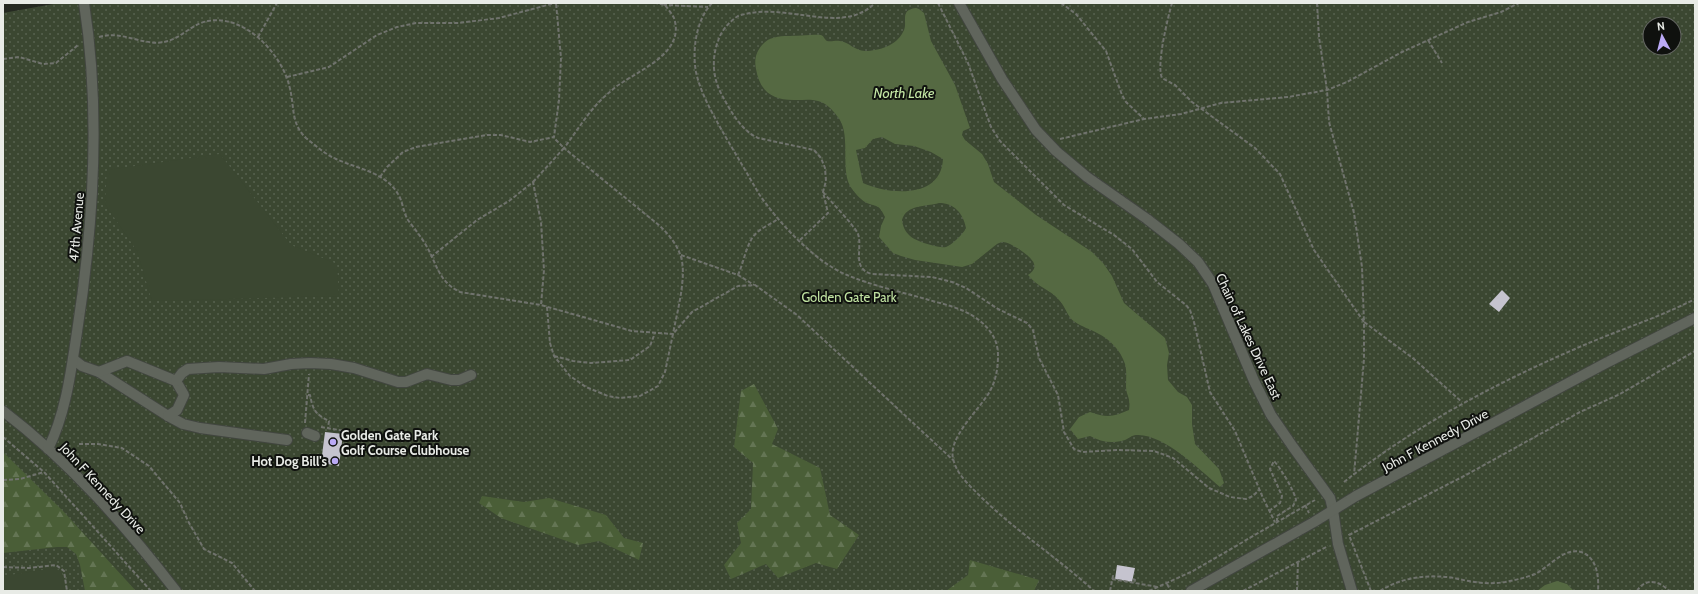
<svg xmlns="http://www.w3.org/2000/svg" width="1698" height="594" font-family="Cabin,sans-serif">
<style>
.grass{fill:url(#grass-dots);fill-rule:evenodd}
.forest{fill:url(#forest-firs)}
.garden{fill:#3b4731}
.water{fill:#556942;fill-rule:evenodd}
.building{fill:#c5c3ce}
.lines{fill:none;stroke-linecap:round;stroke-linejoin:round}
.minor-casing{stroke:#424640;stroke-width:12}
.path{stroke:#70736d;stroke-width:2;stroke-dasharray:4 2;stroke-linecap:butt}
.minor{stroke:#60655c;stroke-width:10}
.poi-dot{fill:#bbaaf6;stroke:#0f110e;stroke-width:1.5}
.labels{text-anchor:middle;stroke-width:4;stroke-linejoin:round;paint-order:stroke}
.street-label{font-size:13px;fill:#e8ebe6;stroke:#0f110e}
.park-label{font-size:13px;fill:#c1e3a2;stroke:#0f110e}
.poi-label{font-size:13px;font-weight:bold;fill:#e8ebe6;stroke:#0f110e;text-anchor:start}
.water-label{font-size:14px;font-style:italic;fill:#c4e7a5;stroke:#0f110e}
</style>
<defs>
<pattern id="grass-dots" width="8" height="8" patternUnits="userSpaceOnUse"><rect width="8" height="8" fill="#3b4731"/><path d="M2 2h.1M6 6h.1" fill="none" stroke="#57624f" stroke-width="1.8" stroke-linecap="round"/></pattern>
<pattern id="forest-firs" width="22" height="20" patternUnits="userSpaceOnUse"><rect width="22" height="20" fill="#4a5e37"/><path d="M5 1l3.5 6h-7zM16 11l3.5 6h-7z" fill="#647554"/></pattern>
</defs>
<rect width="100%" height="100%" fill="#252921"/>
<!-- grass -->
<path class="grass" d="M59,3H1695V591H3V13ZM1650,24H1674V48H1650Z"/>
<!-- forest -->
<g class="forest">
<polygon points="754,384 778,429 772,444 820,468 830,515 859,535 837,569 816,563 778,578 766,564 731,579 724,565 741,543 737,523 751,509 753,463 734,447 741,391"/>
<polygon points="3,452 63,511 136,591 85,591 80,565 76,554 67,547 57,547 3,553"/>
<polygon points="482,496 524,502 549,498 606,515 624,538 643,543 639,560 599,541 578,545 501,518 479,503"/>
<polygon points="970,560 1039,580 1034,591 946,591 968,575"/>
</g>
<!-- garden -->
<g class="garden">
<polygon points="220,154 291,245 337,264 339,296 152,301 137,251 105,204 107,170"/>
<polygon points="55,568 62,572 65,591 3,591 3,576"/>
</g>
<!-- water -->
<g class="water">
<path d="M916,8L919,9L924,13L931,41L955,85L970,128L963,131L962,135L965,140L982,154L988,164L994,182L1036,215L1092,252L1103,263L1112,276L1124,303L1165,338L1169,353L1167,365L1168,380L1178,392L1187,397L1192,405V424L1195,444L1219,469L1224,483L1220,487C1200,470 1163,433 1136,435C1132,435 1128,439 1125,440C1112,444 1101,442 1090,436L1078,439L1070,429L1079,417L1090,412C1107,418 1113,417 1129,410C1131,397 1126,396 1126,386C1126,379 1127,371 1125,364C1121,351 1110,339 1097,333C1090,329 1082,327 1075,322C1067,317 1066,307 1059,300C1050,289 1038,288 1028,275C1031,273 1036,269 1034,264C1033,257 1010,242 1003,242C1001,242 999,243 997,244L972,264L962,267L915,260L901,256L893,253L879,237L881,226L885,217C878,202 876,208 865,202C861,200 853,191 850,186C840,166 852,133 837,116C833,110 826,103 818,101C811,99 804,100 797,100C774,101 760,93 756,69C754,60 756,51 763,44C769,37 779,36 788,36C793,36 819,34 821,35C824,36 824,39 827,41C832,42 835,40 840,41C849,42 855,51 865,51C879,51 897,45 903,32C909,23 898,10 916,8ZM882,137L895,144L914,146L931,152L943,159C941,199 890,195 863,183L856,150L865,148L873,139ZM939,203C954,203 963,213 966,228C964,233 952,245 946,247C941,248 936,246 931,245C917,241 904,237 902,220C907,204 925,207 939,203Z"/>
<polygon points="1557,581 1567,584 1574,591 1537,591 1545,585"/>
</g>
<!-- building -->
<g class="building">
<polygon points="1502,290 1510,298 1499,312 1489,304"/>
<polygon points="325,432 343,434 339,466 321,463"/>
<polygon points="1117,565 1135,568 1132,582 1115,579"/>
</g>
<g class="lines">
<defs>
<g id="minor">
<polyline points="959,3 1002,79 1036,130 1056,151 1087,177 1147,219 1179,244 1198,262 1213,284 1254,381 1271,415 1293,447 1330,498 1333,510 1338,544 1352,591"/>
<polyline points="73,359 82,366 99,372 168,416 183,424 200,428 287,440"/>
<polyline points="99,372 127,361 176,381 184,395 177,410 168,416"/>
<polyline points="176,381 182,373 188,369 219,367 264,369 291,364 310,363 331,364 354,368 398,382 406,382 427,374 451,380 459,380 471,375"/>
<path d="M3,411C70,462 125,525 176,591"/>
<polyline points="307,433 315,436"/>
<path d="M48,449C66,413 71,371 77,332C94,223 101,112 84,3"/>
<polyline points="1191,591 1314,522 1356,496 1606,363 1695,318"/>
</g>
</defs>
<!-- minor casing -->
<use href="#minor" class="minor-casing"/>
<!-- path -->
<g class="path">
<polyline points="665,3 665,5 708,7"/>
<path d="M712,3C696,20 692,50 696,72C701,95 714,116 725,136C737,156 748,175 759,194C778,222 815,262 847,275C873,286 902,292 929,300C951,306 974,311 989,330C995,337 998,346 998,355C998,368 996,380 990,391C979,411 945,439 954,462C958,475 969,485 978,494C1014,530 1057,557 1094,591"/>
<polyline points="938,3 968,63 991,127 1000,141 1064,205 1114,235 1132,249 1157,282 1186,305 1190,310 1194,322 1210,392 1235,431 1263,498 1275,522"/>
<polyline points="1061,3 1076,14 1106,51 1122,95 1126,102 1144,119 1181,114 1221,103 1288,97 1327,90 1347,82 1402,52 1468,22 1501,12 1519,3"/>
<path d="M1172,3C1168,17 1156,65 1162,78L1175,85L1192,102L1255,148L1280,174L1314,250L1364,322V359L1354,475"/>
<polyline points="1317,3 1319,37 1327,90 1329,122 1354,213 1362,267 1364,322 1414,359 1462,402"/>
<path d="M99,37C121,30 143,46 164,42C181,39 191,24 208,21C244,14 281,53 289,85C295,105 290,123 306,138C316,146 325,154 336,159C358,169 385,172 398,194C403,202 403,212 408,220C413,227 419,234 424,242C437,262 437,281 460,292L541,305L632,331L673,334C677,312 688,274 680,254C676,243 668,234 660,226L564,148C577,131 588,112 604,97C610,92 616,86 623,82C644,68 685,51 674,18C672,14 668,9 665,5L656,3"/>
<polyline points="258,37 277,3"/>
<polyline points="1428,40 1442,63"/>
<polyline points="3,59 19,57 43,64 56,63 78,45"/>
<polyline points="287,77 329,67 377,35 397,27 416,23 459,23 499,18 555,3"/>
<polyline points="1060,139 1144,119"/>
<polyline points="380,177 387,167 403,152 416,147 487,135 501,135 530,142 554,137 559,100 561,58 556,3"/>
<polyline points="533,182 564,148 554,138"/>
<path d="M823,192C830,201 854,225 858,234C863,248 851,269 872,274L932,277L952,282L966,288L998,309L1027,323L1033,330L1039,358L1058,395L1064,432L1074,449L1082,452L1118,450L1154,451L1173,458L1209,488L1230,497L1246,499L1253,496L1259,490"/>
<path d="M800,240L828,213L823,192L826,181L825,168L821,158L814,150L758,138C742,131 731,112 723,97C713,80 711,60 718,41C721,31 729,22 738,16C785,0 841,37 875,3"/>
<polyline points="681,255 738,275 754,285"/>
<polyline points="431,257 477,220 509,201 533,182 541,222 544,270 541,305"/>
<path d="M738,275C743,264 745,251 751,240C756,230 769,225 778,219"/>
<polyline points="547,307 550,343 554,356 570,376 586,387 608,396 620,398 640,396 658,386 665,372 673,334 692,312 738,286 755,285 797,315 953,460"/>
<polyline points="554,356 573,361 591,363 630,360 650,346 655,333"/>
<path d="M308,395H310C313,410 315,414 329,421L328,428"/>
<polyline points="305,423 309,374"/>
<polyline points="321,427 345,431 343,451"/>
<polyline points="3,437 44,472 151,591"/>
<polyline points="79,444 98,444 122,448 149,466 180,503 188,521 204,549 232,563 255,591"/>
<polyline points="3,480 20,479 44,472"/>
<path d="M1344,482C1415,426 1492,385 1575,349C1615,331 1656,319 1695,299"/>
<polyline points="1305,505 1309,513"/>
<path d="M1269,511L1280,503L1282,496L1270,469L1274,461C1280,467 1295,492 1296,500L1293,506L1277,516V521"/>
<polyline points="3,567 29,568 56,565 64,571 67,591"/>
<polyline points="1112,579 1158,587"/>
<polyline points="1133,579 1135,580 1134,583"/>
<polyline points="1167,584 1171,591"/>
<polyline points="1110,591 1113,576 1115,577"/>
<polyline points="1149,591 1193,571 1315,500"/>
<polyline points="1243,591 1328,546"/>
<polyline points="1297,591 1298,561"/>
<polyline points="1371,591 1349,535 1466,475 1580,412 1618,395 1695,351"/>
<path d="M1380,591C1402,577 1428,574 1454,578C1471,582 1488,585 1505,582C1515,580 1525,578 1535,574C1548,568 1564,547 1581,552C1597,557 1599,577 1598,591"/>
<path d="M1637,591C1645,578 1659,580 1669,591"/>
</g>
<!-- minor -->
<use href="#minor" class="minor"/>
</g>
<!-- markers -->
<g class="poi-dot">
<circle cx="333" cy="442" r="4"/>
<circle cx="335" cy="461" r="4"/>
</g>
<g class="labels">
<!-- street labels -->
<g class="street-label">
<text transform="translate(76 227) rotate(-85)" y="5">47th Avenue</text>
<text transform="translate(1249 336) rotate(65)" y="5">Chain of Lakes Drive East</text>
<text transform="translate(1435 440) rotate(-28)" y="5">John F Kennedy Drive</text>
<text transform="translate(103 488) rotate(47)" y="5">John F Kennedy Drive</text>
</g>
<!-- park labels -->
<g class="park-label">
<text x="849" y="302">Golden Gate Park</text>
</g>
<!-- poi labels -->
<g class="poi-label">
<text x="341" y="440">Golden Gate Park<tspan x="341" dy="15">Golf Course Clubhouse</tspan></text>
<text x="327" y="466" text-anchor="end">Hot Dog Bill's</text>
</g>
<!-- water labels -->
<g class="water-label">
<text x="904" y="98">North Lake</text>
</g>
</g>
<!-- border -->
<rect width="1698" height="594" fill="none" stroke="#e8ebe6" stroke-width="8"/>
<!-- north arrow -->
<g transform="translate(1662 36) rotate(353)"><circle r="19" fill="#0f110e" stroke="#666864"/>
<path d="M0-3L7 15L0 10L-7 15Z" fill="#bbaaf6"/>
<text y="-6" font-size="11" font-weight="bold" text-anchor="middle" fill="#e8ebe6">N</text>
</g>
</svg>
